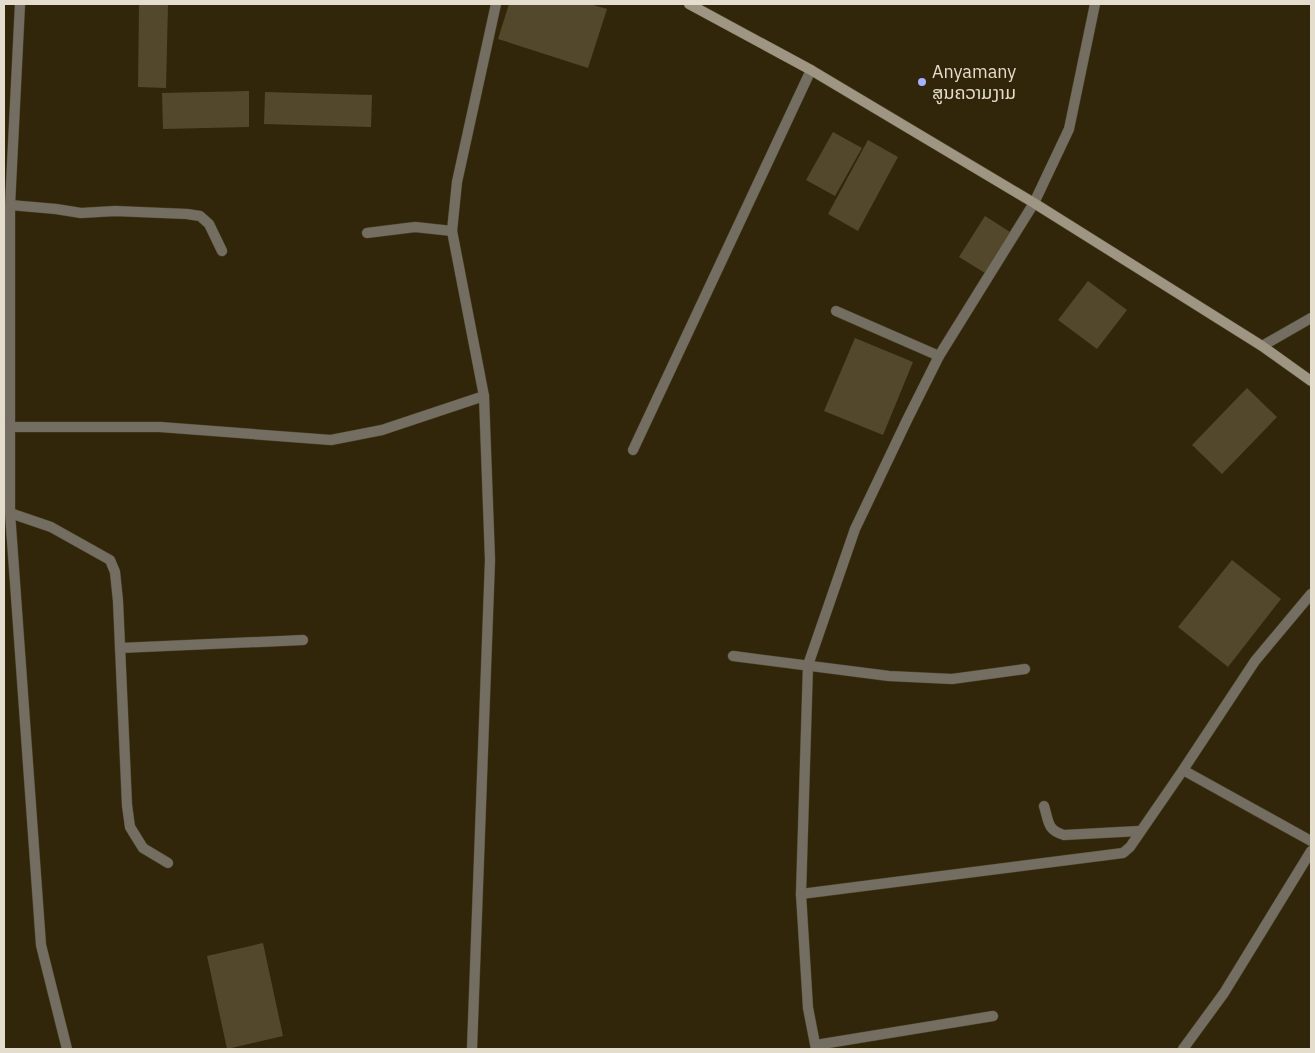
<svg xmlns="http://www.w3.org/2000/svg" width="1315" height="1053" font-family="'IBM Plex Sans','Noto Sans Lao',sans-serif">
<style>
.building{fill:#54482c}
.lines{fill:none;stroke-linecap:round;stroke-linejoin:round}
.service-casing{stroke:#4e4329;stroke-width:11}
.minor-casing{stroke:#4e4329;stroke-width:11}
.secondary-casing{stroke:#4e4329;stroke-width:11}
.service{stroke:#736e61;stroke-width:10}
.minor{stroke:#736e61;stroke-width:10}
.secondary{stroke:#9e9682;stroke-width:10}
.poi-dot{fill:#a5b1fc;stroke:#31260a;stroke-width:2}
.labels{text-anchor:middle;stroke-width:4;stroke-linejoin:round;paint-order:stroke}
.poi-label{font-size:18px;fill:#e4ddcd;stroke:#31260a;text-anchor:start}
</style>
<rect width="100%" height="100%" fill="#31260a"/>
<!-- building -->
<g class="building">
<polygon points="139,4 168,4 166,88 138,87"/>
<polygon points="509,4 590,4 607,9 588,68 498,39"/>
<polygon points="249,91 249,127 163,129 162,93"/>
<polygon points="265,92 372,95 371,127 264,124"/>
<polygon points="833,132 862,148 835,196 806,180"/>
<polygon points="868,140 898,157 858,231 828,214"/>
<polygon points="985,216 1010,232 985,273 959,257"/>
<polygon points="1088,281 1127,310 1097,349 1058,320"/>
<polygon points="855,338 913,362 883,435 824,411"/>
<polygon points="1247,388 1277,417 1222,474 1192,445"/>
<polygon points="1232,560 1281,599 1228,667 1178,627"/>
<polygon points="263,943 283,1036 227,1049 207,956"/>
</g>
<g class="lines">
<defs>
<polyline id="service" points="816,1045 993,1016"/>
<g id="minor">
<polyline points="20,4 10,205 10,513 41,945 67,1049"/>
<polyline points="10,205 56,209 81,213 115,211 187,214 200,216 209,224 222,251"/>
<polyline points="367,233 415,227 452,231"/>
<polyline points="836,311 939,356"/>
<polyline points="1262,346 1311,318"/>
<polyline points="9,427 160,427 331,440 382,430 484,396"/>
<polyline points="633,450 811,70"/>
<polyline points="10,513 51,527 110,560 115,572 118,601 127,805 130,827 143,848 168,863"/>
<polyline points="120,648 303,640"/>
<polyline points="733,656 889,676 952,679 1025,669"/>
<polyline points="1183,770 1311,841"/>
<path d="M1044,806C1049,822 1047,830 1064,835L1139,831"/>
<polyline points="801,894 1123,853 1130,847 1183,770 1255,661 1311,594"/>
<polyline points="472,1049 490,560 484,396 452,231 457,182 496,4"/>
<polyline points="816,1049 808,1008 801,894 808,665 855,529 907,420 939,356 1034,203 1069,129 1095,4"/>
<polyline points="1183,1049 1224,993 1311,851"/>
</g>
<polyline id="secondary" points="689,4 811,70 1034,203 1262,346 1311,381"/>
</defs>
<!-- service casing -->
<use href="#service" class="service-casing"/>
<!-- minor casing -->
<use href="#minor" class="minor-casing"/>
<!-- secondary casing -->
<use href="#secondary" class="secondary-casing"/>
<!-- service -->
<use href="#service" class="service"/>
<!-- minor -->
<use href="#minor" class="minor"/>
<!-- secondary -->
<use href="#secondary" class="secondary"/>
</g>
<!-- markers -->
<circle class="poi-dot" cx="922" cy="82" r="5"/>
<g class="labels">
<!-- poi labels -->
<g class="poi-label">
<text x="932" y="78">Anyamany<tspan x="932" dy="21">ສູນຄວາມງາມ</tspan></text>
</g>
</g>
<!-- border -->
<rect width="1315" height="1053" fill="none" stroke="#e4ddcd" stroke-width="10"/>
</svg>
